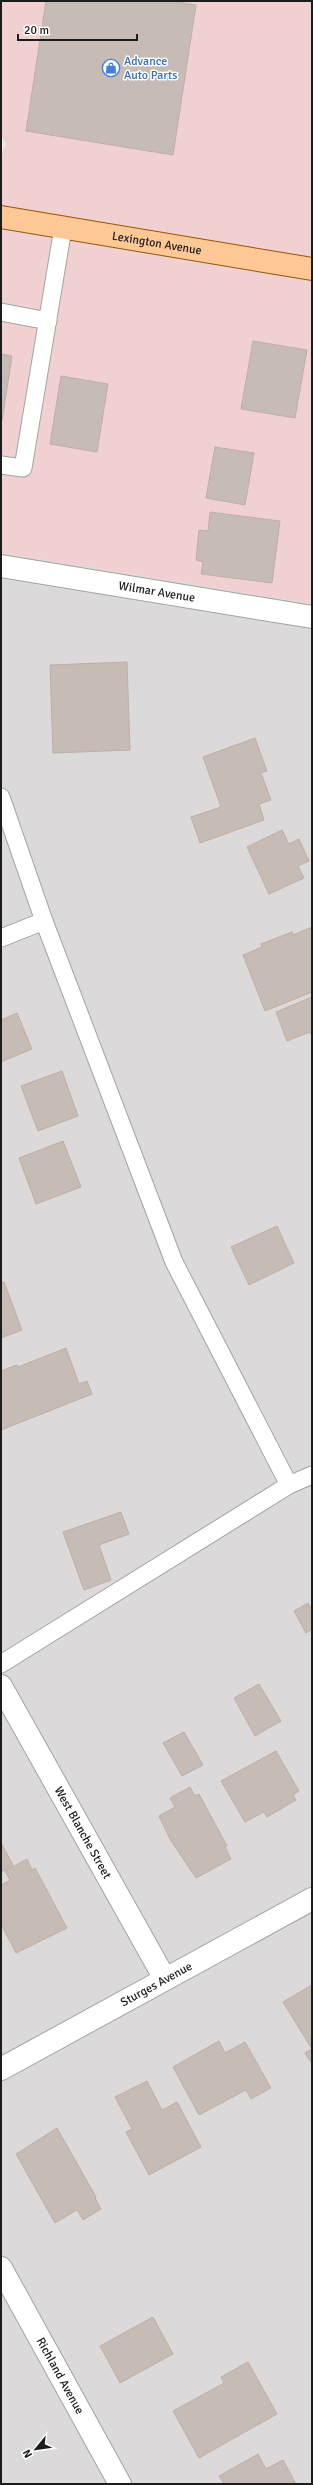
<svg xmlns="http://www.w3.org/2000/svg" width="313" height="2485" font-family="Signika,sans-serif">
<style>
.residential{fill:#dbd9d9}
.commercial{fill:#f0d0d1}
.building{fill:#c6bbb5;stroke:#c0aea4}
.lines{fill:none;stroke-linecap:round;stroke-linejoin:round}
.service-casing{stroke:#a3a3a3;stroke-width:19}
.minor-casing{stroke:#a3a3a3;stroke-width:24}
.tertiary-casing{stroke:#a3a3a3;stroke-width:24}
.primary-casing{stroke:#955600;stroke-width:24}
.service{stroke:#fff;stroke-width:17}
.minor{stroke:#fff;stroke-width:22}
.tertiary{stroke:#fff;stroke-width:22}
.primary{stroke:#fec896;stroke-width:22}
.labels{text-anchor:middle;stroke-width:3;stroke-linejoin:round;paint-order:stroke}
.shop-label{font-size:12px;fill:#366cbe;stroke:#fff;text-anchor:start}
.street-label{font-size:12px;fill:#1c1c1c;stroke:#fff}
</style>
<rect width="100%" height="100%" fill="#eee9e2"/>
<!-- residential -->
<polygon class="residential" points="1,553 312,604 312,2484 1,2484"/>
<!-- commercial -->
<polygon class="commercial" points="1,1 312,1 312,604 1,553 1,157 6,144 1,135"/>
<!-- building -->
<g class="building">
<polygon points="46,1 172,1 196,5 173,155 26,131"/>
<polygon points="253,341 307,350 295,418 241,409"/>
<polygon points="1,354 12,356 2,421 1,421"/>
<polygon points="61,376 108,384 97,452 50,444"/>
<polygon points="215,447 254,453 245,505 206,498"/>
<polygon points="210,512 280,521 272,583 201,574 203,562 196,560 199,530 208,531"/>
<polygon points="127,662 130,750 53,753 50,665"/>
<polygon points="255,738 267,771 261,773 271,800 259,804 264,820 200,843 191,817 221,807 203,757"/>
<polygon points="282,830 289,844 299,839 309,861 298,866 304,878 269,894 247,847"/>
<polygon points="312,927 312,992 265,1011 243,955 262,947 261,944 292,932 293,935"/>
<polygon points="312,997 312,1037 310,1032 287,1041 276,1012"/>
<polygon points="17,1013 32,1049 1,1062 1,1020"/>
<polygon points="62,1071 78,1116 38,1131 21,1086"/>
<polygon points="63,1141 81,1187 36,1204 19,1158"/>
<polygon points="277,1226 294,1263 249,1285 231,1247"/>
<polygon points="4,1282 22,1330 1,1338 1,1283"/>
<polygon points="66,1348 79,1384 87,1381 92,1394 1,1430 1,1371 17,1365 18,1367"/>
<polygon points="121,1512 129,1534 99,1545 111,1580 84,1590 63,1532"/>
<polygon points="308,1603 312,1610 312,1629 306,1633 294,1611"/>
<polygon points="259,1684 281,1721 255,1736 234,1698"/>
<polygon points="184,1732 203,1765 182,1776 163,1743"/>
<polygon points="276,1751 299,1791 293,1795 296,1800 267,1817 264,1812 245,1822 221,1781"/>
<polygon points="190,1787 195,1796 199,1794 227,1846 225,1847 231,1859 196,1878 170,1839 159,1816 175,1807 170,1798"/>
<polygon points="1,1843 13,1865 1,1872"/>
<polygon points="27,1859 32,1870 35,1868 67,1928 16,1953 1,1924 1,1885 10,1880 5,1871"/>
<polygon points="312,1985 312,2064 305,2053 312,2049 283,2002"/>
<polygon points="219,2041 225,2053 245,2042 271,2088 251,2099 246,2090 199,2115 173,2067"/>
<polygon points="147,2081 162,2110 177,2102 201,2147 149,2175 126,2132 132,2129 115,2097"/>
<polygon points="57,2128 96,2197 95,2198 101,2209 83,2220 77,2210 55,2223 16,2154"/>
<polygon points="153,2317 173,2354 120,2383 100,2346"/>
<polygon points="248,2362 277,2414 199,2458 173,2411 224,2383 221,2377"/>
<polygon points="258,2454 266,2469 283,2460 296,2484 224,2484 219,2476"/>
</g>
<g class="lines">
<defs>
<g id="service">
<polyline points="1,312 48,321"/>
<polyline points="1,465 23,468 63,228"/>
<polyline points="1,797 44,921 174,1262 289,1485"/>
<polyline points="1,938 44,921"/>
<polyline points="1,1664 289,1485 312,1475"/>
</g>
<g id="minor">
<path id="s1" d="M1,566L312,617"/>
<path id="s2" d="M1,1686L165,1979"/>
<path id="s3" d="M1,2268L120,2484"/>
</g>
<g id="tertiary">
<path id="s4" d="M1,2069L312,1899"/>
</g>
<g id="primary">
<path id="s5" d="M1,217L312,269"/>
</g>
</defs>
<!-- service casing -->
<use href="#service" class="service-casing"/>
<!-- minor casing -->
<use href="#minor" class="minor-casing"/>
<!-- tertiary casing -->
<use href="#tertiary" class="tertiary-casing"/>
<!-- primary casing -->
<use href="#primary" class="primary-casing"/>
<!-- service -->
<use href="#service" class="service"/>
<!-- minor -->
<use href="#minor" class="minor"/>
<!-- tertiary -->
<use href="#tertiary" class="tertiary"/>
<!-- primary -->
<use href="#primary" class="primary"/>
</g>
<!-- icons -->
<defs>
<symbol id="shop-ring" viewBox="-11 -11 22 22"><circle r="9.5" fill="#fff" stroke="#3f7fe0" stroke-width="1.5"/><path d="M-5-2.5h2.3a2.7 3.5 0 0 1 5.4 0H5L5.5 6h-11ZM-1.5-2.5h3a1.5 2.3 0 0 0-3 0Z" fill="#3f7fe0"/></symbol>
</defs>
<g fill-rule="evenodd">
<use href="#shop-ring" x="101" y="58" width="20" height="20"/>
</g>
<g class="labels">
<!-- shop labels -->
<g class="shop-label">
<text x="124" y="65">Advance<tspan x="124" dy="14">Auto Parts</tspan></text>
</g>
<!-- street labels -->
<g class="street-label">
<text dy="4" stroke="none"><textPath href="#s5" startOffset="158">Lexington Avenue</textPath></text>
<text dy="4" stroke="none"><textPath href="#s1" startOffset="158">Wilmar Avenue</textPath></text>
<text dy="4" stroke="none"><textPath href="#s2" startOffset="168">West Blanche Street</textPath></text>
<text dy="4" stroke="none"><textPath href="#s4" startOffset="177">Sturges Avenue</textPath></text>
<text dy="4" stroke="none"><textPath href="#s3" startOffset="123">Richland Avenue</textPath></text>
</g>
</g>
<!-- border -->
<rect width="313" height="2485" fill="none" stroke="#1c1c1c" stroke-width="4"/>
<!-- north arrow -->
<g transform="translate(36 2449) rotate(241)" stroke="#ffffff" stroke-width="3" paint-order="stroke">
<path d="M0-3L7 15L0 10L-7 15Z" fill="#1c1c1c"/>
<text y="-6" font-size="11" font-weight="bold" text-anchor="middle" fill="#1c1c1c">N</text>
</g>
<!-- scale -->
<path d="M18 34v6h119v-6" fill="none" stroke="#1c1c1c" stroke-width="2"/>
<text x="24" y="34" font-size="12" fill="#1c1c1c" stroke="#ffffff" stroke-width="3" paint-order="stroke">20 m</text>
</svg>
